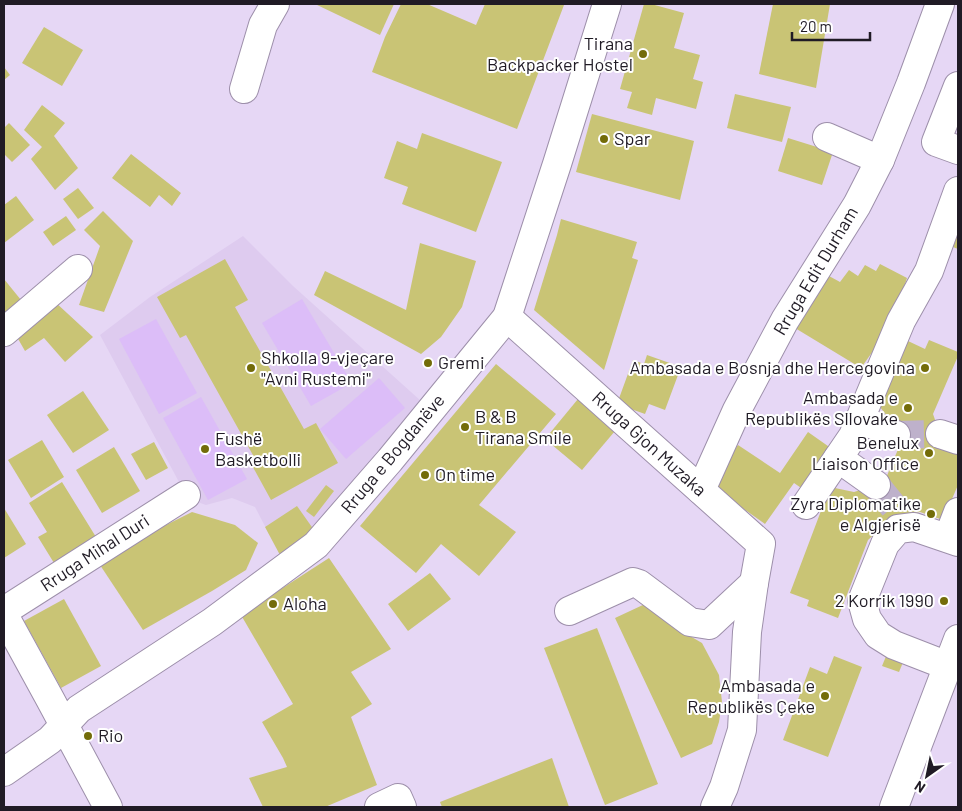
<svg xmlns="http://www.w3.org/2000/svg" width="962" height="811" font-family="Barlow,sans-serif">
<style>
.built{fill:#decbef}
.green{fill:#dcbdf8}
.building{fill:#c9c475}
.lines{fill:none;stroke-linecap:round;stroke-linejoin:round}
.minor-tunnel{stroke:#beb1cb;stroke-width:28;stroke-dasharray:28 14;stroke-linecap:butt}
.minor-casing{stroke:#9d8faa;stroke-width:30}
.minor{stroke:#fff;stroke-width:28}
.poi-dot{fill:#736c09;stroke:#fff;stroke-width:2}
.labels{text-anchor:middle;stroke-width:4;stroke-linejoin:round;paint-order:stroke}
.poi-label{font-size:18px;fill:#201b25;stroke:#fff;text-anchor:start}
.street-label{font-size:18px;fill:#201b25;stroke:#fff}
</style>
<rect width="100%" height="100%" fill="#e6d7f5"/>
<!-- built -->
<polygon class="built" points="243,236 293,286 421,401 314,530 280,555 255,507 232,498 206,505 189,499 179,482 100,335 150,297"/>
<!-- green -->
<g class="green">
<polygon points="302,299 352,383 311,406 262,323"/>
<polygon points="156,319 197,393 159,414 119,339"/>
<polygon points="379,378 405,408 346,459 320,429"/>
<polygon points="201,397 247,479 208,500 163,418"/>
</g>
<!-- building -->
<g class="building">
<polygon points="315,4 394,4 380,35"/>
<polygon points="401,4 427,4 476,25 485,4 561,4 564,5 517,129 372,72 385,37"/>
<polygon points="644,4 651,4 684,13 674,48 700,55 693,79 703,82 696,109 656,98 652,115 627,108 632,92 620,89"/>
<polygon points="773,4 830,4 816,88 759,74"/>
<polygon points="44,27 83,50 62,86 22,63"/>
<polygon points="4,67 10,75 4,80"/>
<polygon points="735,94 791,107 782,142 727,128"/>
<polygon points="42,105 65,123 54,136 78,168 55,190 31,159 42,147 24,130"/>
<polygon points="592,114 694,141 680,200 576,172"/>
<polygon points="9,123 30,145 12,162 4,154 4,128"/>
<polygon points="422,133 502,162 476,232 402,204 408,187 384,178 397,141 417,149"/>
<polygon points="788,138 833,152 822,185 778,171"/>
<polygon points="131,154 181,193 172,206 159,195 150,207 112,178"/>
<polygon points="78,188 94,208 78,219 63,199"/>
<polygon points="16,196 34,220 4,243 4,205"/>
<polygon points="103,211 133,241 104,312 79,305 100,246 84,230"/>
<polygon points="66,216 76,230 53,246 43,232"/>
<polygon points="561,219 637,242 632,258 638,260 604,370 534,310 557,235"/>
<polygon points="958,233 958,249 953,247"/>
<polygon points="420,243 476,261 462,307 441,337 421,354 314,295 325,271 406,310"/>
<polygon points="225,259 248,300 235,307 304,429 316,423 338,463 271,500 249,460 254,457 186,335 180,338 157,297"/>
<polygon points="880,264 907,278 892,324 861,368 795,328 829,276 840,282 849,270 858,276 865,265 876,271"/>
<polygon points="4,279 25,305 4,323"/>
<polygon points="54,301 93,337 65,362 44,338 25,351 13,330"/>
<polygon points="929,340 958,352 958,356 933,414 940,434 958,452 958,485 943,520 920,512 901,516 883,526 868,540 838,618 807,606 809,600 790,593 830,487 854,492 876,485 886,478 899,447 894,425 880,407 908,341 925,349"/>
<polygon points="647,355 681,367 665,410 649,404 645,414 617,404 633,360 644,364"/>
<polygon points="496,364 556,414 479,505 516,532 479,576 441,544 416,573 360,526"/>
<polygon points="83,391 109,430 73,453 47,415"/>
<polygon points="578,399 615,431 582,470 545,439"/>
<polygon points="808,432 835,451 807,492 794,483 765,524 710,485 738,445 780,473"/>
<polygon points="42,440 64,477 31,498 8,460"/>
<polygon points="154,442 168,468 146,480 131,454"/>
<polygon points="114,447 140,491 102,513 76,470"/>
<polygon points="62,482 96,537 54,563 38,537 47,532 29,503"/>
<polygon points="326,485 334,491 314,517 306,511"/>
<polygon points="297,506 314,530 280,555 265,527"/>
<polygon points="4,508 26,544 4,558"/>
<polygon points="192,512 235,525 258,543 246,570 212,591 143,630 100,565 152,532"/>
<polygon points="329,558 391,649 351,672 372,704 351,717 377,785 325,807 303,806 263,807 249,778 287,767 283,758 262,722 293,704 241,615"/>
<polygon points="430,573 451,599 408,631 388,604"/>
<polygon points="64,599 101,666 61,688 24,621"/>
<polygon points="645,604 683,632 702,643 719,675 722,702 719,722 712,744 681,758 615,618"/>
<polygon points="597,628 658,784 605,805 544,648"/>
<polygon points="889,649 906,655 899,672 882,666"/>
<polygon points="834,656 862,667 828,757 783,740 810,667 827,674"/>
<polygon points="552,758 569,807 442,807 440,802"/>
</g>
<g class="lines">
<!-- minor-tunnel -->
<g class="minor-tunnel">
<polyline points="896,435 940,434"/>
<polyline points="876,485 901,516"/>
</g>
<defs>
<g id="minor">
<polyline points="958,86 936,142 958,150"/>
<polyline points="244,89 263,25 275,4"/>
<polyline points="827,137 880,160"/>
<polyline points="507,317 761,544 754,583 747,632 742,730 724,787 715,807"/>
<polyline points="4,332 78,269"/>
<polyline points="860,419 896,435"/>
<polyline points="940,434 958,440"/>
<polyline points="838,458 876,485"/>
<polyline points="701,490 737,410 785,320 857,205 880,160 911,83 940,4"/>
<polyline points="806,505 853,436 901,321 929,271 958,191"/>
<polyline points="948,538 958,512"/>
<polyline points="4,611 186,495"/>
<polyline points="569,611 633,582 639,584 690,622 709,625 754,583"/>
<polyline points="4,615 50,699 108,807"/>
<polyline points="948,666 894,645 878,635 867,619 862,601 885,544 898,529 914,527 958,542"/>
<polyline points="4,772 50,740 79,709 212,622 316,545 390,460 507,317 557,164 607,4"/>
<polyline points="379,807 398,798 402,807"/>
<polyline points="894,807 958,639"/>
</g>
</defs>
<!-- minor casing -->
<use href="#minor" class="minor-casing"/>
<!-- minor -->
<use href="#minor" class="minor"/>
</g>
<!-- markers -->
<g class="poi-dot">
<circle cx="643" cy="54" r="5"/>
<circle cx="604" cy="139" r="5"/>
<circle cx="428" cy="363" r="5"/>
<circle cx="251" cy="368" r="5"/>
<circle cx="925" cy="368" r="5"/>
<circle cx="908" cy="408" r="5"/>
<circle cx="465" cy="427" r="5"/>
<circle cx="205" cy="449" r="5"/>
<circle cx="929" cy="453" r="5"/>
<circle cx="425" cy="475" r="5"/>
<circle cx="931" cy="514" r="5"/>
<circle cx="944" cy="601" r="5"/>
<circle cx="273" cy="604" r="5"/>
<circle cx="825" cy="696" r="5"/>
<circle cx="88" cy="736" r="5"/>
</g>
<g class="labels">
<!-- poi labels -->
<g class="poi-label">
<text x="633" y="50" text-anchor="end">Tirana<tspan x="633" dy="21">Backpacker Hostel</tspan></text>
<text x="614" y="145">Spar</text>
<text x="261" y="364">Shkolla 9-vjeçare<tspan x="261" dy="21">"Avni Rustemi"</tspan></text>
<text x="438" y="369">Gremi</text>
<text x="915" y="374" text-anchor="end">Ambasada e Bosnja dhe Hercegovina</text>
<text x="898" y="404" text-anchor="end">Ambasada e<tspan x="898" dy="21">Republikës Sllovake</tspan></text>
<text x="475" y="423">B &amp; B<tspan x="475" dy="21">Tirana Smile</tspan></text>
<text x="215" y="445">Fushë<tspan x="215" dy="21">Basketbolli</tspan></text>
<text x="919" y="449" text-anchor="end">Benelux<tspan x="919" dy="21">Liaison Office</tspan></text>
<text x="435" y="481">On time</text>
<text x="921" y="510" text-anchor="end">Zyra Diplomatike<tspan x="921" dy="21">e Algjerisë</tspan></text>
<text x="934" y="607" text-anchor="end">2 Korrik 1990</text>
<text x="283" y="610">Aloha</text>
<text x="815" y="692" text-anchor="end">Ambasada e<tspan x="815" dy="21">Republikës Çeke</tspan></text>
<text x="98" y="742">Rio</text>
</g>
<!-- street labels -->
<g class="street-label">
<text transform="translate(816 271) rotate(-59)" y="6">Rruga Edit Durham</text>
<text transform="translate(649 444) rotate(42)" y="6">Rruga Gjon Muzaka</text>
<text transform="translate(393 454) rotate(-50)" y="6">Rruga e Bogdanëve</text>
<text transform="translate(95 553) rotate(-33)" y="6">Rruga Mihal Duri</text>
</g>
</g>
<!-- border -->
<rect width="962" height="811" fill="none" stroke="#201b25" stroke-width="10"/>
<!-- north arrow -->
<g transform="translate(927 776) rotate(213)" stroke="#ffffff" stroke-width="4" paint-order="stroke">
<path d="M0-4L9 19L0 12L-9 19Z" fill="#201b25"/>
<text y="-8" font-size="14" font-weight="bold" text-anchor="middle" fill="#201b25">N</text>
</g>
<!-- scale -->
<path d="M792 32v8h78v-8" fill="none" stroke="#201b25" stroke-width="2.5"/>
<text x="800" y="32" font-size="15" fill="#201b25" stroke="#ffffff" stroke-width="4" paint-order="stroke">20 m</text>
</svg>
